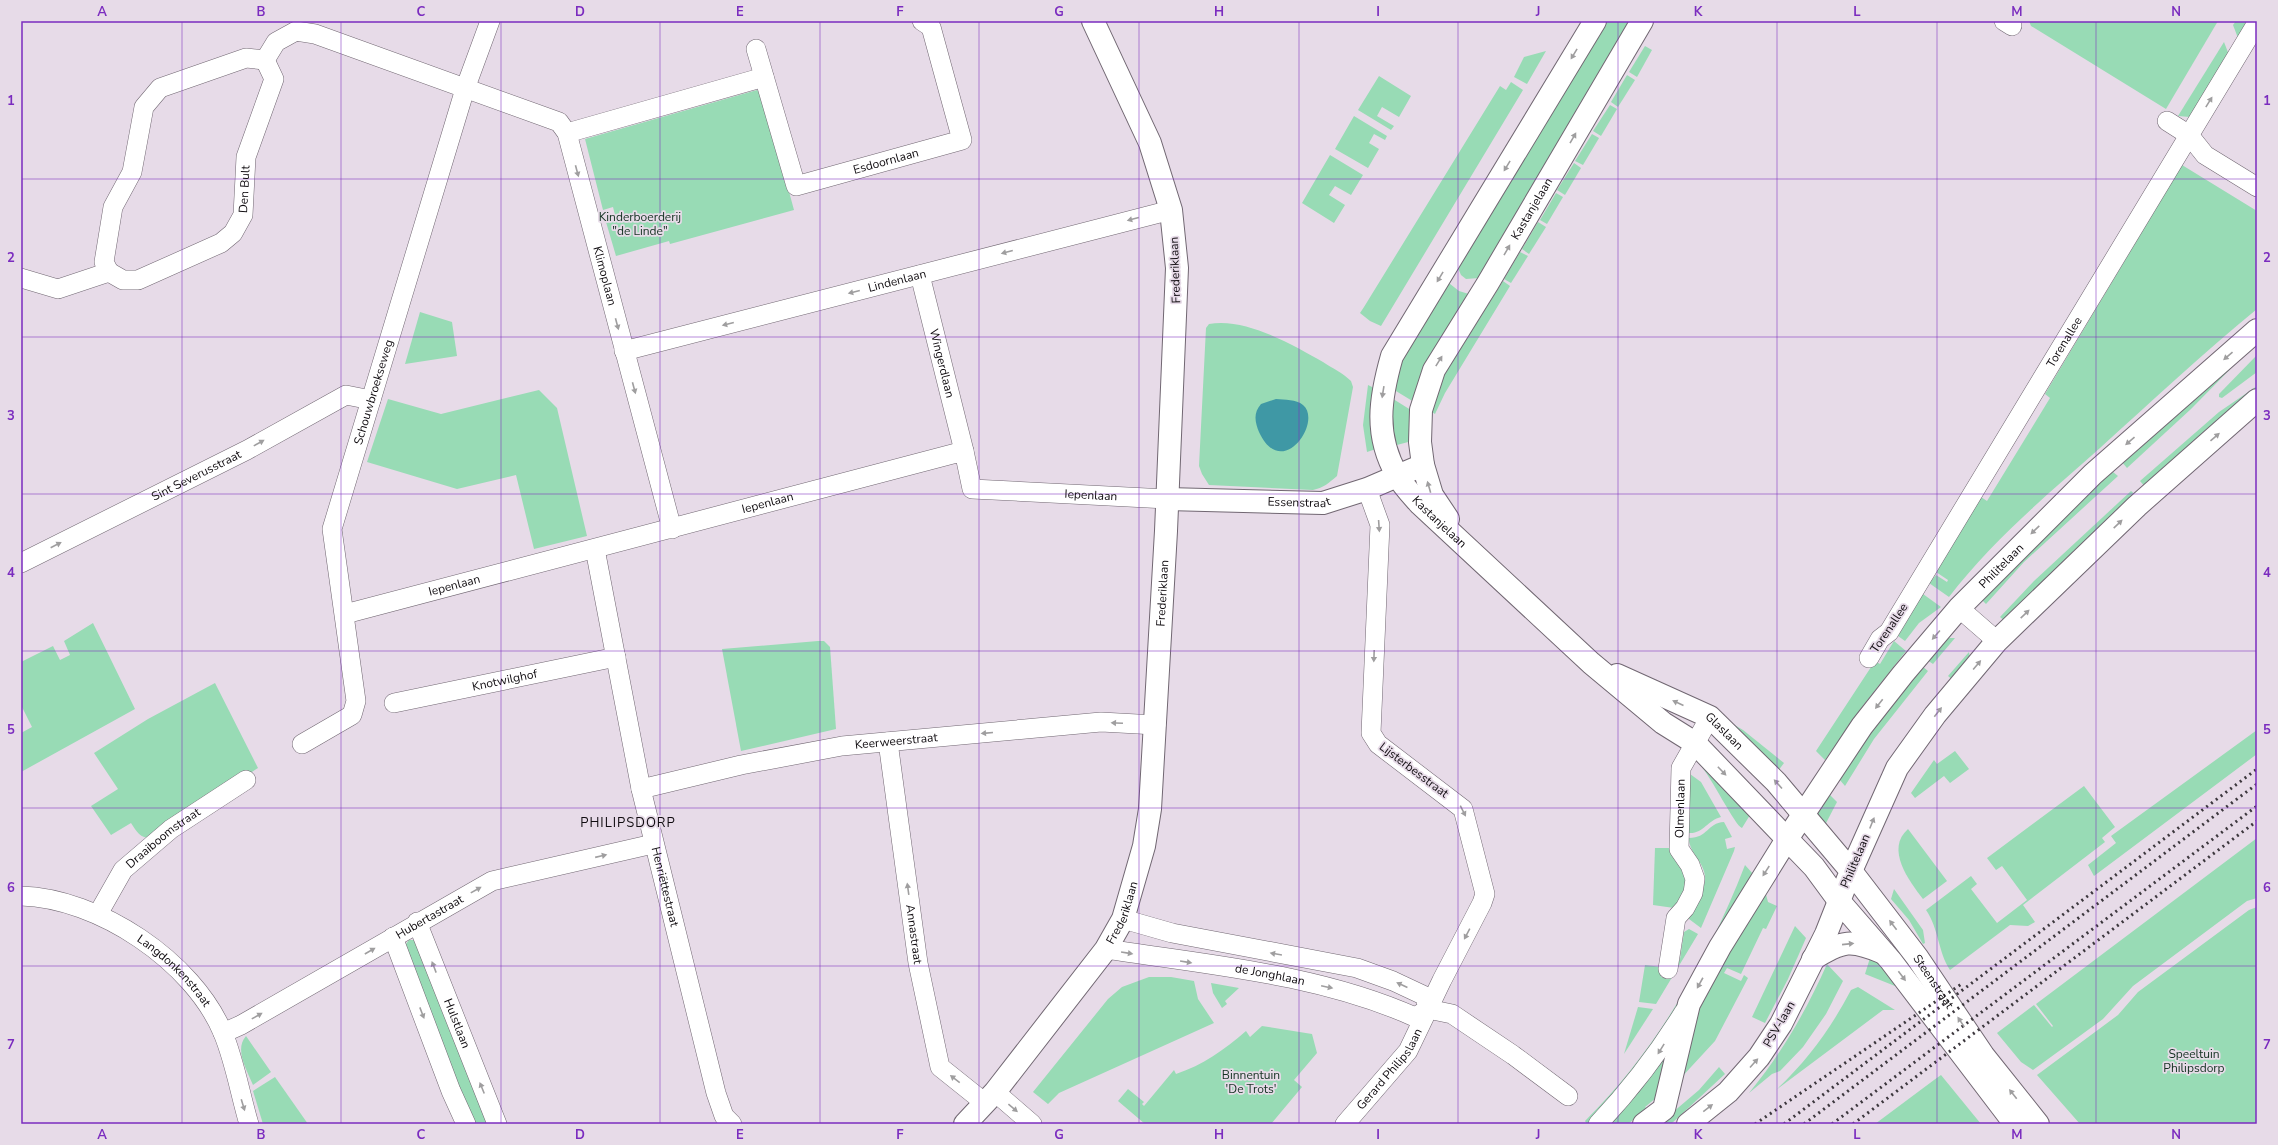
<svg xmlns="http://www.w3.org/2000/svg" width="2278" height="1145" font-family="'Nunito Sans',sans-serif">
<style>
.green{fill:#98dbb5}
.water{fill:#3f98a5}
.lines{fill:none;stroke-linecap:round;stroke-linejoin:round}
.minor-casing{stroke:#716772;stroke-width:20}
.tertiary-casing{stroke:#716772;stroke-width:24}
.secondary-casing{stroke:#716772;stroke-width:24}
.minor{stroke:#fff;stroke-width:19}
.tertiary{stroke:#fff;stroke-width:22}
.secondary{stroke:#fff;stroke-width:22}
.rail{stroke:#3c373d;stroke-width:3;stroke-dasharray:2 4;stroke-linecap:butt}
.oneway{fill:#9f9e9f}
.grid{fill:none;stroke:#7b2cbf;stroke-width:1;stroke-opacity:0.55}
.labels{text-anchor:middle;stroke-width:3.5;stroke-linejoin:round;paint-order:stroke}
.street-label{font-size:12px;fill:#100c10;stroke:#e7dbe8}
.park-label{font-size:12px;fill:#133121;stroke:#e7dbe8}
.neighbourhood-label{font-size:13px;letter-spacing:1px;fill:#100c10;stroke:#e7dbe8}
.neatline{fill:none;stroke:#7b2cbf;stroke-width:1.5}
.grid-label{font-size:13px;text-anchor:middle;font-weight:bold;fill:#7b2cbf}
</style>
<rect width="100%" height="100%" fill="#e7dbe8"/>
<!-- green -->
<g class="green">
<polygon points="1600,21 1640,21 1479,278 1466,279 1461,275 1457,266"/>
<polygon points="2029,21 2218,21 2166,109 2031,26"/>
<polygon points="2236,21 2249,21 2238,38 2233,25"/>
<polygon points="2224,42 2229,55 2190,117 2178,116"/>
<polygon points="1645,46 1652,50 1637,77 1629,72"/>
<polygon points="1546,51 1527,84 1514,77 1524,57"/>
<polygon points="1627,75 1635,80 1618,107 1611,102"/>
<polygon points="1379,76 1411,96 1399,117 1382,107 1377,116 1394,126 1391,130 1358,110"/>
<polygon points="1511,82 1523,90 1381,326 1370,321 1360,313 1364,307 1500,86 1506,90"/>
<polygon points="757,90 763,96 794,210 670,244 669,241 616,256 606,222 616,219 613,207 603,210 585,139"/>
<polygon points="1610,105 1617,109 1601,136 1593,131"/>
<polygon points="1354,116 1387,136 1385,140 1374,134 1369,143 1379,149 1368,168 1335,149"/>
<polygon points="1592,134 1599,138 1583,165 1575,161"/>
<polygon points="1330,155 1363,175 1351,195 1335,186 1329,195 1345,205 1334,223 1302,203"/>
<polygon points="1574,163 1581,168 1565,195 1557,190"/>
<path d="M2182,165L2257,211V309C2203,353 2152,401 2100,448C2048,494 1992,541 1949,597L1929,583L1936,575L1947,582L1948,580L1936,572L1981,497L1987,501L2050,398L2045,394Z"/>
<polygon points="1556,193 1563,197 1547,224 1540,220"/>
<polygon points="1538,222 1546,227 1529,254 1522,249"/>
<polygon points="1520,252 1528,256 1511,283 1504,279"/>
<polygon points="1445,280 1459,291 1472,295 1414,402 1391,388 1391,378"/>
<polygon points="1503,281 1510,286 1445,393 1435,414 1429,410 1433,393"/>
<polygon points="420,312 452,322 457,356 405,364"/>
<path d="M1209,324C1245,317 1293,345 1323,362C1332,368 1343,373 1351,381L1353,387L1337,476C1329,483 1323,488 1313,490L1209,485L1202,474L1199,466L1206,328Z"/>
<polygon points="2257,342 2191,409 2127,468 2121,461"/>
<polygon points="2257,355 2257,372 2222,398 2219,397 2219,394"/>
<polygon points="1368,385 1376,389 1379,448 1367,452 1363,425"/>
<polygon points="2257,386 2257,390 2147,489 2140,481 2219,412"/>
<polygon points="539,390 557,408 587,536 534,549 516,475 457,489 367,462 388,399 441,414"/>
<polygon points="1390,397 1414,412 1412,441 1393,446"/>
<polygon points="2113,472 2118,476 2024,562 1986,604 1983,601 1985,592 2082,498"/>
<polygon points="2131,491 2138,497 2006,622 2000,617 2034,581"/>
<polygon points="1923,594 1941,607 1919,623 1905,641 1898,636"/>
<polygon points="93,623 135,709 21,772 21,733 32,727 21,705 21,662 53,646 60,660 70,655 64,641"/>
<polygon points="1950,638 1955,638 1933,664 1927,660 1944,640"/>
<polygon points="818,641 824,641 830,647 836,729 741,751 722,649"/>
<polygon points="1894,641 1906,651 1865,703 1825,760 1816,751 1875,661 1880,664"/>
<polygon points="1969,652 1970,659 1954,681 1948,676"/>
<polygon points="1922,666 1928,671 1874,739 1845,786 1839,779 1874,727"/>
<path d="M215,683L258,768L151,838C140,838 137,832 131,823L111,835L91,806L118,789L94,753L148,719Z"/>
<polygon points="1716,714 1743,730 1784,763 1778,771"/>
<polygon points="2257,730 2257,754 2094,876 2088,865 2116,843 2111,836"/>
<polygon points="1955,751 1969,769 1950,783 1944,776 1915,798 1911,793 1934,760 1937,764"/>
<path d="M1703,762L1750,815L1742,828C1735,826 1711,776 1700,765Z"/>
<path d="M1690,774L1701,782L1721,817C1708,820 1703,834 1689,833Z"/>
<path d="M2084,786L2115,827L2102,838L2105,842L2023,905L2035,922L2028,926L2010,925L1950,970C1938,952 1939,929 1926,910L1971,876L1977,884L1971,889L1997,923L2027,900L2002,866L1996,870L1987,858Z"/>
<polygon points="1829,794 1837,802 1824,827 1814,820"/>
<path d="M1724,822L1732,837L1725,839L1727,849L1735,847L1734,851L1701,928L1689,919C1690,905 1705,894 1705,878C1705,862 1689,854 1689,838C1708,838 1707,823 1724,822Z"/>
<path d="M1908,829L1947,881L1923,899C1909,881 1885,849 1908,829Z"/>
<polygon points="2257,838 2257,898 2247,901 2133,986 2103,1019 2033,1070 2021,1062 1997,1033 2034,1005 2052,1027 2053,1026 2036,1004"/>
<path d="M1655,848H1671C1692,874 1691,880 1674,908L1653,905Z"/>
<path d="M1745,865L1754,875L1660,1044L1592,1124H1587L1585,1121C1656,1051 1709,958 1745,865Z"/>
<polygon points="1764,887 1768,902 1777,906 1766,929 1763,928 1741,974 1727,968 1724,973 1741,981 1744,975 1748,978 1715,1041 1679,1080 1686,1032"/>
<polygon points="1894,889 1923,930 1925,943 1923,944 1909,920 1891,899"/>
<polygon points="2257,907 2257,1124 2080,1124 2037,1075 2118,1015 2138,992 2249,910"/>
<polygon points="1795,926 1806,938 1788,979 1765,1023 1752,1017"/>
<polygon points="1689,929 1698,934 1656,1004 1639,1002 1645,965 1662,967 1661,977 1669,978 1680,959 1684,932"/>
<polygon points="409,940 415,940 490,1124 472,1124 405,945"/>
<polygon points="1870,958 1884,966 1899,982 1895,986 1865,974"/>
<path d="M1827,964L1843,981L1826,1014L1803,1047L1780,1071L1772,1074L1749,1093C1782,1053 1806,1011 1827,964Z"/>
<polygon points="1149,977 1171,977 1194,981 1198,999 1214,1023 1059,1093 1048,1104 1033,1092 1108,999 1122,987"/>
<polygon points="1211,983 1239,988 1225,1001 1227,1004 1222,1008 1213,993"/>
<path d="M1858,987L1895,1010H1883L1776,1090C1808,1060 1831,1028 1851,990Z"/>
<polygon points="1638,1007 1653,1009 1624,1054"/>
<path d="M1262,1026L1312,1034L1317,1053L1294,1080L1302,1087L1271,1124H1145L1118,1101L1128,1089L1144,1102L1142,1104L1144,1106L1174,1070L1176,1074C1203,1065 1224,1050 1246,1031L1250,1037Z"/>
<path d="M246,1036L271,1072L253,1085C247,1070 234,1050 246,1036Z"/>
<polygon points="1671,1042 1656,1098 1645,1107 1647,1109 1628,1124 1609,1124"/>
<polygon points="1719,1067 1725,1074 1671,1124 1659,1124 1699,1090"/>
<polygon points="1941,1075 1981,1124 1875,1124 1934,1080"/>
<polygon points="275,1077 308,1124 263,1124 253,1091"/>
</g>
<!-- water -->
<path class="water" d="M1276,399C1285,400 1296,399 1303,405C1323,421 1282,482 1259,432C1255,422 1253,413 1261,404Z"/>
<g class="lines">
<defs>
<g id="minor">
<polyline points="2004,21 2012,26"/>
<path id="s1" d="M756,49L796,186L962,140L931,27L922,21"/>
<path id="s2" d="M265,60L276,42L296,31L315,34L559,122L567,133L672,529"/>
<polyline points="2167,121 2189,135 2205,155 2257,187"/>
<polyline points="567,133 764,77"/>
<path id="s3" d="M109,272L123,280H138L221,243L233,233L243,215L246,157L274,79L265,60"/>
<path id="s4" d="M920,275L964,451"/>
<polyline points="21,278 58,289 109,272 104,262 113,207 132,172 144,107 160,88 246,58 265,60"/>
<path id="s5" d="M624,351L1171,210"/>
<path id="s6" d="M595,549L641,789L716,1093L724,1116L732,1124"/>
<path id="s7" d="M21,563L247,450L346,395L371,400"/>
<polyline points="1959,608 1997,641"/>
<path id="s8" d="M345,614L964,451L972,489L1167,499"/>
<path id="s9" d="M1869,658L1880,639L1889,632L2257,23"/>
<path id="s10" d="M394,703L616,657"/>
<path id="s11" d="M888,742L918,963L940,1067L985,1103"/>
<path id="s12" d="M302,744L352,715L356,701L332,529L465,89L490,21"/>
<path id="s13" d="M641,789L741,765L842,746L1101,722L1156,725"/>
<path id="s14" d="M21,896C98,898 193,961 223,1033C235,1062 240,1094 249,1124"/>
<path id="s15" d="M98,914L123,870L171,829L246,780"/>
<polyline points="1123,919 1172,933 1357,968 1393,981 1425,996 1428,1009"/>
<path id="s16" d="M417,922L497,1124"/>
<polyline points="393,937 451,1091 466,1124"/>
<path id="s17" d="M1106,949C1209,965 1319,974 1415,1017L1428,1009L1452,1014L1513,1055L1568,1096"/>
<path id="s18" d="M1668,969L1676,918L1685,908L1693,893L1695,879L1690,865L1679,849L1681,768L1710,717"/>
<path id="s19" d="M223,1033L241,1025L492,881L653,844"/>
<polyline points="995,1092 1032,1124"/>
<path id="s20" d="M1345,1124L1408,1051L1442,980L1482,903L1485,894L1463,809L1378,744L1371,733L1380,525L1367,489"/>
<path d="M1598,1124C1632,1088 1658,1054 1684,1012"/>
</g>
<g id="tertiary">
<path id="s21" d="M1167,499L1323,503L1367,489L1423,465"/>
<path id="s22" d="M1787,839L1862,726L1903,674L1959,608L2093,474L2257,330"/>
<polyline points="1787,839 1814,867 1839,901 1891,961 2015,1124"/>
<polyline points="1851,871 1897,768 1935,715 1997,641 2137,506 2257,400"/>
<path id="s23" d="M1851,871L1917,957L1983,1055L2038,1124"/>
<path id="s24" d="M965,1124L995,1092L1106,949L1123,919L1144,846L1150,809L1166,531L1177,268L1171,210L1150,143L1093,21"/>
</g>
<g id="secondary">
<path id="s25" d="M1595,21L1392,356C1380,398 1374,435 1397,475C1403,486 1412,495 1420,504L1591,663L1663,723L1695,743L1787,839L1720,947L1689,1004L1664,1109L1644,1124"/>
<path id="s26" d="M1448,519L1432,495L1423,465L1420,442L1421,410L1434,370L1488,283L1642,21"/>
<path id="s27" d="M1617,675L1710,717L1776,782L1851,871L1826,934L1781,1024L1759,1057L1728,1092L1688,1124"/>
<path d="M1813,959C1843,940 1851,939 1884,953"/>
</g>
</defs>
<!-- minor casing -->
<use href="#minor" class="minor-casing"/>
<!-- tertiary casing -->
<use href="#tertiary" class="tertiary-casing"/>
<!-- secondary casing -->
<use href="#secondary" class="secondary-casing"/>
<!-- minor -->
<use href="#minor" class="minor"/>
<!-- tertiary -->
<use href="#tertiary" class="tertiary"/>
<!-- secondary -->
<use href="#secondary" class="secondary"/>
<!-- rail -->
<g class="rail">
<polyline points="1755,1124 1963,983"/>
<polyline points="1784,1124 2257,769"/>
<polyline points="1804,1124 2257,784"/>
<polyline points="1832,1124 2257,806"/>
<polyline points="1853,1124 2257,821"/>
</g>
</g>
<!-- one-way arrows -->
<defs><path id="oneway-solid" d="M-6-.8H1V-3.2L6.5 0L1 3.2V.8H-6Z"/></defs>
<g class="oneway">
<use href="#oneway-solid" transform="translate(1574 54) rotate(121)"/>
<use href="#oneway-solid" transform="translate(2209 102) rotate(-58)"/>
<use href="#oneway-solid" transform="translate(1573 138) rotate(-60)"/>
<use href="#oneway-solid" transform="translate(1507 166) rotate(121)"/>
<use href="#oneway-solid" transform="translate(577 171) rotate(75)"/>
<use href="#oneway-solid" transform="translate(1133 219) rotate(165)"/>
<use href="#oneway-solid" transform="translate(1507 250) rotate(-60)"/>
<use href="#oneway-solid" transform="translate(1007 252) rotate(165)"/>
<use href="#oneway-solid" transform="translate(1440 277) rotate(121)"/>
<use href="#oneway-solid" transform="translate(854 292) rotate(166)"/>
<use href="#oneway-solid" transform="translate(617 324) rotate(75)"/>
<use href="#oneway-solid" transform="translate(728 324) rotate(166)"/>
<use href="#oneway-solid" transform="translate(2228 356) rotate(139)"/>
<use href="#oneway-solid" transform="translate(1439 361) rotate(-58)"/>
<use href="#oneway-solid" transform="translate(634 388) rotate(75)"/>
<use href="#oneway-solid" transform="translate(1383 392) rotate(99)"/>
<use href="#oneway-solid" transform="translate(2215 437) rotate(-41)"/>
<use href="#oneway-solid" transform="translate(2130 441) rotate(139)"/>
<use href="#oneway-solid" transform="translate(259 443) rotate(-29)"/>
<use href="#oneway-solid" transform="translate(1429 487) rotate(-106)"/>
<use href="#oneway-solid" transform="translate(2118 524) rotate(-44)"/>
<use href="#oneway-solid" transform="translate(1379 526) rotate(86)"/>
<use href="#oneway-solid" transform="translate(2035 530) rotate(136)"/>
<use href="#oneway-solid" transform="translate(56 545) rotate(-27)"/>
<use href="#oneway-solid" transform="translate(2025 614) rotate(-44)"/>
<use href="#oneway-solid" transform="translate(1936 635) rotate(131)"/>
<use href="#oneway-solid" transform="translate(1374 656) rotate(92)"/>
<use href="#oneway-solid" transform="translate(1977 665) rotate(-50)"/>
<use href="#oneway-solid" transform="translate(1678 703) rotate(-156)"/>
<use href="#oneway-solid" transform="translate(1879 704) rotate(128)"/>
<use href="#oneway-solid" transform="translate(1938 712) rotate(-52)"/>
<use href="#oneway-solid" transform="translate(1117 723) rotate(-177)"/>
<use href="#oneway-solid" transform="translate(987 733) rotate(175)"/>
<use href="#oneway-solid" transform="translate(1722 771) rotate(46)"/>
<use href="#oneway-solid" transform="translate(1778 784) rotate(-132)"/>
<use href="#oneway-solid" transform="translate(1463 811) rotate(63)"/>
<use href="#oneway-solid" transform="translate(1872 823) rotate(-68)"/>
<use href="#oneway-solid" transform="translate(601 856) rotate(-13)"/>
<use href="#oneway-solid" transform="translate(1766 871) rotate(123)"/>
<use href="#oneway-solid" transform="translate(908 889) rotate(-98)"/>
<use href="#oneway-solid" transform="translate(476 890) rotate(-29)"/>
<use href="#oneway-solid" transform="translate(1893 925) rotate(-127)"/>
<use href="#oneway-solid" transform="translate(1467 934) rotate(118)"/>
<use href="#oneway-solid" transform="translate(1848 944) rotate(-6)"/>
<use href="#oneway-solid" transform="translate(370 951) rotate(-30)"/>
<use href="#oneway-solid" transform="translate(1127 953) rotate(9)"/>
<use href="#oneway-solid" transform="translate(1276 954) rotate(-170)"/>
<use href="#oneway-solid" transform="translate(1186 962) rotate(9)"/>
<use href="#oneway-solid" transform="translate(434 967) rotate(-111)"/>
<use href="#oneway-solid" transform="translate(1902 976) rotate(53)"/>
<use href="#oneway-solid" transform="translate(1700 983) rotate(119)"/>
<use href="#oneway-solid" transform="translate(1402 985) rotate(-155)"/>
<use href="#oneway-solid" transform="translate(1327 987) rotate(12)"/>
<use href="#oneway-solid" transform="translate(422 1013) rotate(69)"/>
<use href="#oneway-solid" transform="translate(257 1016) rotate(-29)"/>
<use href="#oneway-solid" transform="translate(1961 1022) rotate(-124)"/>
<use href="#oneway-solid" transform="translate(1661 1049) rotate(122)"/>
<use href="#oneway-solid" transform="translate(1754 1063) rotate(-48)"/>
<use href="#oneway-solid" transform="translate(955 1079) rotate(-142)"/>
<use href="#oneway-solid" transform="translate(482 1088) rotate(-112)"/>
<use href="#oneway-solid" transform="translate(2013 1094) rotate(-128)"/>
<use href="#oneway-solid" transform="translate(243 1105) rotate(73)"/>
<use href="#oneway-solid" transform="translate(1013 1108) rotate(40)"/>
<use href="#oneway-solid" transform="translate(1708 1108) rotate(-38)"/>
</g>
<!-- grid -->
<path class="grid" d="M182,21V1124M341,21V1124M501,21V1124M660,21V1124M820,21V1124M979,21V1124M1139,21V1124M1299,21V1124M1458,21V1124M1618,21V1124M1777,21V1124M1937,21V1124M2096,21V1124M21,179H2257M21,337H2257M21,494H2257M21,651H2257M21,808H2257M21,966H2257"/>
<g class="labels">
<!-- street labels -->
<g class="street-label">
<text dy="4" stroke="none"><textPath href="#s1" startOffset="236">Esdoornlaan</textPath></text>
<text dy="4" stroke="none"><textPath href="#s3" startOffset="184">Den Bult</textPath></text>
<text dy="4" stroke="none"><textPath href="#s26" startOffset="346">Kastanjelaan</textPath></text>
<text transform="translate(1175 270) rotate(-92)" y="4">Frederiklaan</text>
<text dy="4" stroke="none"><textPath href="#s2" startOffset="484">Klimoplaan</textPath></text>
<text dy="4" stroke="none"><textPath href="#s5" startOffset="282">Lindenlaan</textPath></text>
<text dy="4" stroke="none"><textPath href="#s9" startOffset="372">Torenallee</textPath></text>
<text dy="4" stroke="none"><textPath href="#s4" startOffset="91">Wingerdlaan</textPath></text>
<text dy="4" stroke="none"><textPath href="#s12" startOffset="389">Schouwbroekseweg</textPath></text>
<text dy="4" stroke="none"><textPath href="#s7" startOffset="196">Sint Severusstraat</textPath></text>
<text dy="4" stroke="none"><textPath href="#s8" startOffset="798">Iepenlaan</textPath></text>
<text dy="4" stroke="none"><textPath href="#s21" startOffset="132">Essenstraat</textPath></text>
<text dy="4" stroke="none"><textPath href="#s8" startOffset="437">Iepenlaan</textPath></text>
<text dy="4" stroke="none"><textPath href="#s25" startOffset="578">Kastanjelaan</textPath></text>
<text dy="4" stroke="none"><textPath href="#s22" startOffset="348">Philitelaan</textPath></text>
<text dy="4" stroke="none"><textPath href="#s8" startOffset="113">Iepenlaan</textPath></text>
<text dy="4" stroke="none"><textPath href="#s24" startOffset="589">Frederiklaan</textPath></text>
<text transform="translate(1889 628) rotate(-56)" y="4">Torenallee</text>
<text dy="4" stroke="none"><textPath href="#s10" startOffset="113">Knotwilghof</textPath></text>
<text dy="4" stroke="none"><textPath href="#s27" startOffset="122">Glaslaan</textPath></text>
<text dy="4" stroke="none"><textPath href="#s13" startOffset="260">Keerweerstraat</textPath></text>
<text transform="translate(1414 770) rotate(37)" y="4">Lijsterbesstraat</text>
<text dy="4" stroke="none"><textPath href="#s18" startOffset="171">Olmenlaan</textPath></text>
<text dy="4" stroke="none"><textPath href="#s15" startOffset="102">Draaiboomstraat</textPath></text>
<text transform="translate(1855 861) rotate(-67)" y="4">Philitelaan</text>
<text dy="4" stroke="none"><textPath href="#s6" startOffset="345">Henriëttestraat</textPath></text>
<text dy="4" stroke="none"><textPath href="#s24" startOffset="265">Frederiklaan</textPath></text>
<text dy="4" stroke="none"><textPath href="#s19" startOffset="237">Hubertastraat</textPath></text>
<text dy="4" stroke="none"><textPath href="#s11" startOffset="194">Annastraat</textPath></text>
<text dy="4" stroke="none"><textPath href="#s14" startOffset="175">Langdonkenstraat</textPath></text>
<text dy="4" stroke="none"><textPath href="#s17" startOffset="166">de Jonghlaan</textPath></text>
<text dy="4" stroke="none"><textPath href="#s23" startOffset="138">Steenstraat</textPath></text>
<text dy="4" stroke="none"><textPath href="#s16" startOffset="109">Hulstlaan</textPath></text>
<text transform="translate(1779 1024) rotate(-60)" y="4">PSV-laan</text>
<text dy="4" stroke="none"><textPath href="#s20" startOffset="71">Gerard Philipslaan</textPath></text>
</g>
<!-- park labels -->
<g class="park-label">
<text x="640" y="221">Kinderboerderij<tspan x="640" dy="14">"de Linde"</tspan></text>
<text x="2194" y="1058">Speeltuin<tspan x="2194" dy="14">Philipsdorp</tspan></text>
<text x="1251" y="1079">Binnentuin<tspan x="1251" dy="14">'De Trots'</tspan></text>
</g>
<!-- neighbourhood labels -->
<g class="neighbourhood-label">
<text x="628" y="827">PHILIPSDORP</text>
</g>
</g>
<!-- border -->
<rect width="2278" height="1145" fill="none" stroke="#e7dbe8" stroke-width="44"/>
<rect x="22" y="22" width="2234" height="1101" class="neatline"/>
<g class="grid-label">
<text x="102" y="16">A</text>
<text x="261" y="16">B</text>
<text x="421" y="16">C</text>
<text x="580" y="16">D</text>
<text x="740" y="16">E</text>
<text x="900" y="16">F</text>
<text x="1059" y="16">G</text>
<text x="1219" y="16">H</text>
<text x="1378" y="16">I</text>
<text x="1538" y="16">J</text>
<text x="1698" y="16">K</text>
<text x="1857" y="16">L</text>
<text x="2017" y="16">M</text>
<text x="2176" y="16">N</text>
<text x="11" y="105">1</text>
<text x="2267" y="105">1</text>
<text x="11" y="262">2</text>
<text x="2267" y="262">2</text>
<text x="11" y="420">3</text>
<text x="2267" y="420">3</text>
<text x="11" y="577">4</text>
<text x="2267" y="577">4</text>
<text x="11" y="734">5</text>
<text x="2267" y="734">5</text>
<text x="11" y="892">6</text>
<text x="2267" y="892">6</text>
<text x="11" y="1049">7</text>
<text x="2267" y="1049">7</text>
<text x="102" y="1139">A</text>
<text x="261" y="1139">B</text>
<text x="421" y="1139">C</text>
<text x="580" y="1139">D</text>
<text x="740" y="1139">E</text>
<text x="900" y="1139">F</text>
<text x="1059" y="1139">G</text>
<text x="1219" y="1139">H</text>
<text x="1378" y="1139">I</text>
<text x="1538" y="1139">J</text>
<text x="1698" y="1139">K</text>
<text x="1857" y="1139">L</text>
<text x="2017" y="1139">M</text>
<text x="2176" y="1139">N</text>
</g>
</svg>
